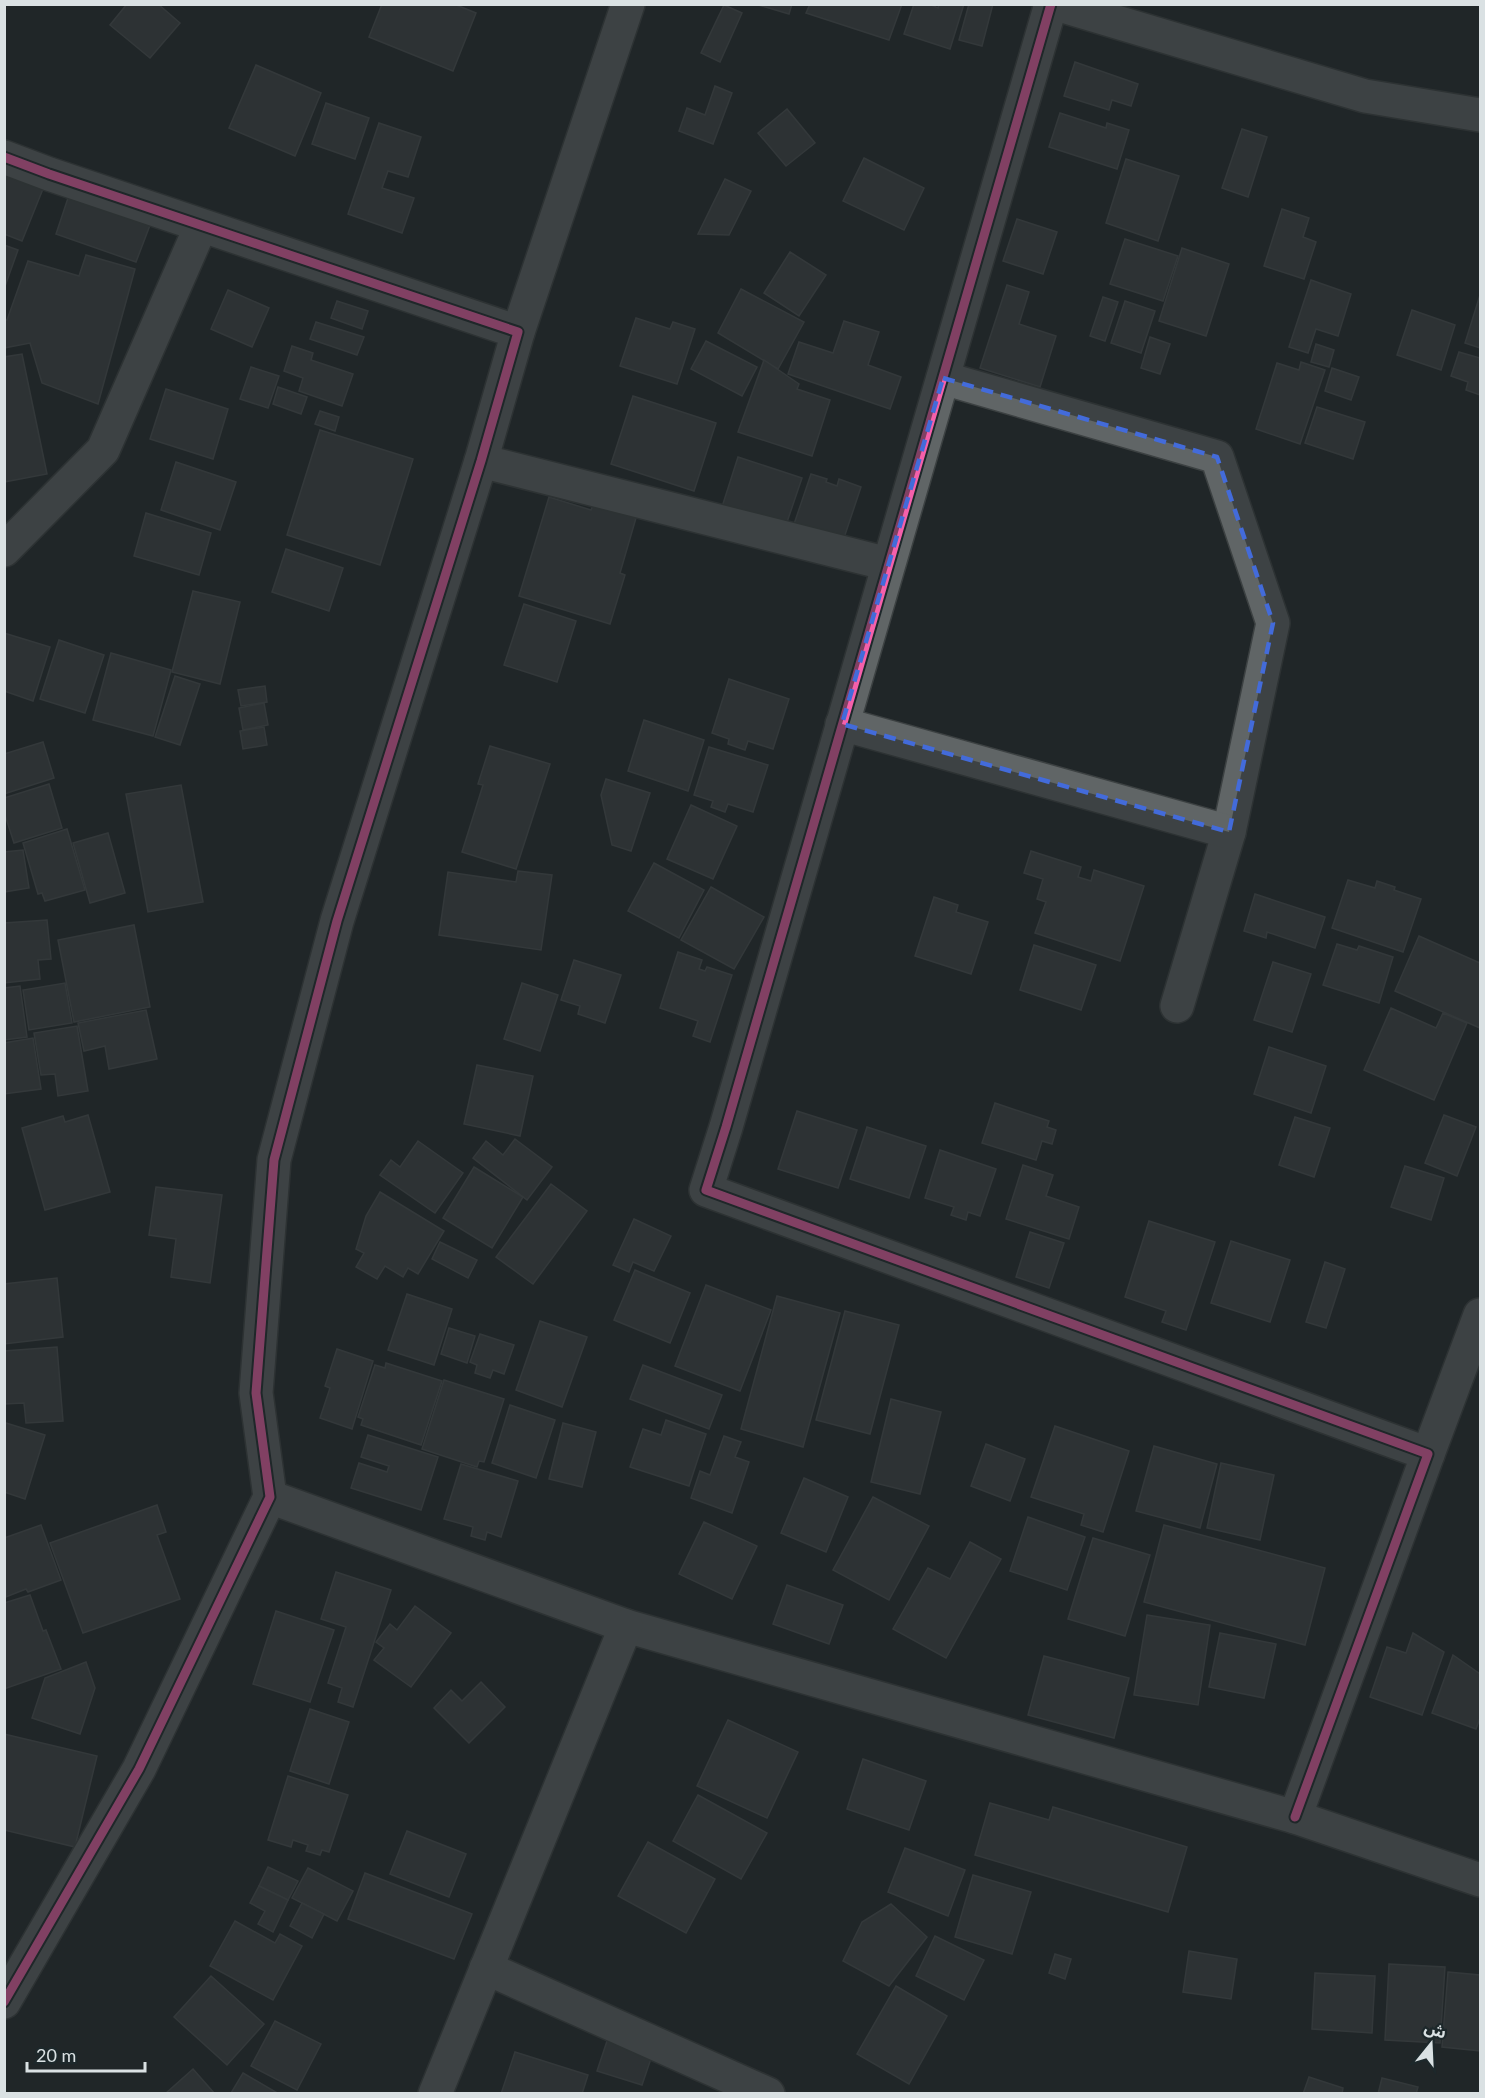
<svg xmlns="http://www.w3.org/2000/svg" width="1485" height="2098" font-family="Lato,'Noto Sans Arabic',sans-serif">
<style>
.building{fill:#3c4143;stroke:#4a4f51;stroke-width:1.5}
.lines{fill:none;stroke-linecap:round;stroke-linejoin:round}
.street-casing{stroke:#3c4142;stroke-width:36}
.street{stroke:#606566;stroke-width:33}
.cycleway-casing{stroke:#1d282b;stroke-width:13}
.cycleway{stroke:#f560ab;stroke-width:9}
.marked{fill:none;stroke:#436bda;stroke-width:4.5;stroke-dasharray:12 8;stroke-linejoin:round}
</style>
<rect width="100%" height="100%" fill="#202628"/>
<!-- building -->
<g class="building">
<polygon points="127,4 158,4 180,23 150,58 110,25"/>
<polygon points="382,4 454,4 476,13 453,71 369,37"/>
<polygon points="755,4 792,4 789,14"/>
<polygon points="810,4 902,4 889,40 806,13"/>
<polygon points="914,4 929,4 938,8 939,4 964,4 950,49 904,34"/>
<polygon points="969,4 993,4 982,46 959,40"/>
<polygon points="724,5 742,13 720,62 701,53"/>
<polygon points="1075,62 1138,84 1131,106 1112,100 1109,110 1064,96"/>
<polygon points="256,65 321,93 295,156 229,128"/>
<polygon points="715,86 732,93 713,144 679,131 687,108 705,115"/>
<polygon points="326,103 369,118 355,159 312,144"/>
<polygon points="787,109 815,143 786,166 758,133"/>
<polygon points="1060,113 1106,128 1107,123 1129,130 1117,169 1049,147"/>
<polygon points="379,123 421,137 408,177 388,171 382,188 414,198 402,233 348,214"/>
<polygon points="1242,129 1267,137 1248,197 1222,188"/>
<polygon points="864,158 924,188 904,230 843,201"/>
<polygon points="1126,159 1179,176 1158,241 1106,223"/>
<polygon points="4,161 49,174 22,241 4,234"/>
<polygon points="725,179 751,191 729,235 698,234"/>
<polygon points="70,192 152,220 136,262 56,234"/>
<polygon points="1282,209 1309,218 1303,237 1316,242 1304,279 1264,266"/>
<polygon points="1017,219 1057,232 1043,274 1003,261"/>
<polygon points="1125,239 1178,256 1163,301 1110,284"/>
<polygon points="4,245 18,250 4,289"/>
<polygon points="1182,248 1229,264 1206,336 1159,321"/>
<polygon points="790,252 826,275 799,316 764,293"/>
<polygon points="86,255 135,269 98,404 42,383 30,343 4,348 4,320 7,320 28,261 79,276"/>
<polygon points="1311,280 1351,294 1338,336 1316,329 1308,353 1289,347"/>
<polygon points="1007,285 1029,292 1019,324 1056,336 1040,387 980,368"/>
<polygon points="741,289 804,322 778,369 718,333"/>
<polygon points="228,290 269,308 252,347 211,329"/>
<polygon points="1480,295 1480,348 1465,343"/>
<polygon points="1103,297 1118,302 1105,341 1090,336"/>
<polygon points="337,301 368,311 362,329 331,318"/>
<polygon points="1125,301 1155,311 1141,353 1111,343"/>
<polygon points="1412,310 1455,325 1441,370 1397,355"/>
<polygon points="636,318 670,329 673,322 695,329 677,384 620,366"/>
<polygon points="844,321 879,332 868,365 901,377 890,409 788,374 799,342 833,353"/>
<polygon points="316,322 364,337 357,355 310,339"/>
<polygon points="1150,337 1170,344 1160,374 1141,368"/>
<polygon points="706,341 757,367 742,396 691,369"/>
<polygon points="1316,344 1334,350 1329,367 1311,362"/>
<polygon points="292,346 313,353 311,360 353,374 342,406 299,391 303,378 284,371"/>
<polygon points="1459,352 1480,358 1480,395 1466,390 1468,382 1451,376"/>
<polygon points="22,354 47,474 4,482 4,357"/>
<polygon points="764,360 799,384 797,389 830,400 812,456 738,432"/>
<polygon points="1301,362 1325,370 1300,444 1256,429 1277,363 1299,370"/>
<polygon points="251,367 279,376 268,408 240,399"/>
<polygon points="1332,368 1359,377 1351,400 1325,391"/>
<polygon points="278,387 307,397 301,414 273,404"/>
<polygon points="166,389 228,409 213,459 150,439"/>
<polygon points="633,396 716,423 694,491 611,464"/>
<polygon points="1317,407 1365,422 1353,459 1305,443"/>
<polygon points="320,411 339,417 335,431 315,424"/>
<polygon points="320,430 413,459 380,565 287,535"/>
<polygon points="738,457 802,478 784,531 721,510"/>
<polygon points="176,462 236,482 220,530 161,510"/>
<polygon points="811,474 827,479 826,482 837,486 839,479 861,487 843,541 792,530"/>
<polygon points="549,497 591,510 593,505 636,518 620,573 625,575 610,624 519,596"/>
<polygon points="146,513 211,533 199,575 134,556"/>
<polygon points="286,549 343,568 329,611 272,592"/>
<polygon points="193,591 240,602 220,684 172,672"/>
<polygon points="524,604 576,621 557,682 504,665"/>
<polygon points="4,633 50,647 33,701 4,691"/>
<polygon points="59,640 104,655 85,713 40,699"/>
<polygon points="111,653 171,670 153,736 93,720"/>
<polygon points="175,676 200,684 180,745 155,737"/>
<polygon points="729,679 789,699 773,749 748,741 745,750 728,744 729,739 712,733"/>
<polygon points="265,686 267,702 241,706 238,690"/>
<polygon points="264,703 268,725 243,730 239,708"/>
<polygon points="644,720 704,740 688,791 628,771"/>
<polygon points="264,727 267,745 243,749 240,731"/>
<polygon points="43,742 54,778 4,794 4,754"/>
<polygon points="490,746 550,764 516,869 462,852 483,785 478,784"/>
<polygon points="709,747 768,765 753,812 728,804 725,812 711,807 713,801 694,795"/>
<polygon points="606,779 650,793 631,851 612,845 601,795"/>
<polygon points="49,784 62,828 14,843 4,812 4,798"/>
<polygon points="181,785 203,902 148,912 126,794"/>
<polygon points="691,805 737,826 713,879 667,859"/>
<polygon points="67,829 85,890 45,901 42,893 38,894 23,843"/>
<polygon points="108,833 125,893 90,903 73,843"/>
<polygon points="23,850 29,888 4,892 4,852"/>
<polygon points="1031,851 1081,867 1078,877 1091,881 1094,870 1144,886 1120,961 1035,933 1046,902 1037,899 1043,879 1024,873"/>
<polygon points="654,863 704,890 679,938 628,911"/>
<polygon points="518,871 552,875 541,950 439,935 448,872 516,882"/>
<polygon points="1348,880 1375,888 1377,881 1395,887 1394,890 1421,899 1403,952 1332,928"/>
<polygon points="711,887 764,917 734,969 681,940"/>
<polygon points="1255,894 1325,917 1315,948 1267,932 1266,938 1244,931"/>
<polygon points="934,897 958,905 956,912 988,922 971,974 915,956"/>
<polygon points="47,920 51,959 38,960 40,979 4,983 4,923"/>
<polygon points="134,925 150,1007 74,1022 58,940"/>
<polygon points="1419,936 1480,963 1480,1028 1395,991"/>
<polygon points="1337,944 1357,950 1359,946 1393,957 1379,1003 1323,985"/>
<polygon points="1034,945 1096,965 1081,1010 1020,990"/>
<polygon points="678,952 702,960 699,969 705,971 707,967 732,975 710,1042 693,1036 698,1021 660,1008"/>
<polygon points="574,960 621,975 605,1023 578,1014 580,1006 561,1000"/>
<polygon points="1273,962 1311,974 1292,1032 1254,1020"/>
<polygon points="65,983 72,1023 29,1030 23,990"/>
<polygon points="522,983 558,995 540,1051 504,1039"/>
<polygon points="20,986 27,1037 4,1040 4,988"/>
<polygon points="1391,1008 1436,1028 1443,1013 1467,1023 1434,1100 1364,1070"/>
<polygon points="146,1010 157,1059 109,1069 105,1046 84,1051 78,1023"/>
<polygon points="77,1026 88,1091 58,1096 55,1074 41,1075 34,1033"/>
<polygon points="33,1038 41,1089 4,1094 4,1043"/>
<polygon points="1269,1047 1326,1066 1311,1113 1254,1094"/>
<polygon points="477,1065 533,1076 520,1136 464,1124"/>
<polygon points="995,1103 1049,1121 1047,1127 1056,1130 1052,1144 1042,1141 1036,1160 982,1143"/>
<polygon points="797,1111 857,1130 838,1188 778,1169"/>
<polygon points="88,1115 110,1192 45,1210 22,1128 63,1116 65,1122"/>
<polygon points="1444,1115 1476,1127 1457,1176 1425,1163"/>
<polygon points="1295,1117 1330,1128 1314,1177 1279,1165"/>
<polygon points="867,1127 926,1146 909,1198 850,1179"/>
<polygon points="515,1139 552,1167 527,1200 473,1158 486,1141 503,1155"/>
<polygon points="418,1141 463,1173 435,1213 380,1175 391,1160 400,1167"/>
<polygon points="940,1150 996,1169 980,1216 968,1212 966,1220 951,1215 954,1207 925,1198"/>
<polygon points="1023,1165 1053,1175 1046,1196 1079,1207 1069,1239 1006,1219"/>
<polygon points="1405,1166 1444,1178 1431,1220 1391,1207"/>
<polygon points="474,1167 523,1197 492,1248 443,1218"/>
<polygon points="551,1184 587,1211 533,1284 496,1257"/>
<polygon points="156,1187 222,1195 210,1283 171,1277 176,1239 149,1235"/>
<polygon points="380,1192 444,1231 418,1274 408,1268 403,1277 385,1266 377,1279 356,1267 364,1253 356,1249 366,1216"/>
<polygon points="634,1219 671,1236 654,1271 633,1262 629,1272 613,1265"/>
<polygon points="1149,1221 1215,1242 1186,1330 1162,1322 1166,1311 1125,1297"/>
<polygon points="1030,1232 1064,1243 1049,1288 1016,1277"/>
<polygon points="1231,1241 1290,1260 1270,1322 1211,1303"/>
<polygon points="440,1242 477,1260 468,1278 432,1259"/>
<polygon points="1325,1262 1345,1269 1326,1328 1306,1322"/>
<polygon points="635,1270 690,1293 670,1343 614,1320"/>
<polygon points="57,1278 63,1337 4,1344 4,1284"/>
<polygon points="706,1285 771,1310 740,1391 675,1366"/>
<polygon points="407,1294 452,1309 434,1365 388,1350"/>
<polygon points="777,1296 840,1313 803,1447 741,1429"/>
<polygon points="845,1311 899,1325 870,1434 816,1420"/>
<polygon points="540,1321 587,1337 562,1407 516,1390"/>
<polygon points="449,1328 475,1336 467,1363 441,1354"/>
<polygon points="480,1334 514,1345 504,1374 493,1370 490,1378 475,1373 477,1365 470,1362"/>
<polygon points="57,1347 63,1421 26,1423 24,1403 4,1404 4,1351"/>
<polygon points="337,1349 373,1361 352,1429 320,1418 330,1388 325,1386"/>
<polygon points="386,1363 442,1381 421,1445 361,1425 363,1419 358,1417 375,1365 385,1368"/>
<polygon points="643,1365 722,1395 709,1429 630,1399"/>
<polygon points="444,1380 504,1399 484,1462 479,1461 477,1467 422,1449"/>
<polygon points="891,1399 941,1412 920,1494 871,1482"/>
<polygon points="510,1405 555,1420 536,1478 492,1463"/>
<polygon points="666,1420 706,1434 689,1486 630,1467 643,1429 661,1435"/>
<polygon points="6,1423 45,1435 25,1499 4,1492 4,1429"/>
<polygon points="563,1423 596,1432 582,1487 549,1479"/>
<polygon points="1055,1426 1129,1451 1103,1532 1081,1525 1084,1514 1031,1497"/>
<polygon points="368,1435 438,1457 421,1510 351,1488 359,1463 387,1472 389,1466 361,1457"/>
<polygon points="724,1436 741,1442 735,1457 749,1462 732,1513 691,1498 700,1471 710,1475"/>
<polygon points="986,1444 1025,1459 1010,1501 971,1486"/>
<polygon points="1154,1446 1217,1464 1200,1528 1136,1511"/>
<polygon points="1221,1463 1274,1475 1260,1540 1207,1528"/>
<polygon points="461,1464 518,1481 501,1537 487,1532 485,1540 471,1536 473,1527 444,1519"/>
<polygon points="804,1478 848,1497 826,1552 781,1533"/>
<polygon points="873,1497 929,1526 889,1600 833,1570"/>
<polygon points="157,1505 166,1532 157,1535 180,1599 83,1633 50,1543"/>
<polygon points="1028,1517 1085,1537 1067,1590 1010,1571"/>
<polygon points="704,1522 757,1546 732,1599 679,1574"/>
<polygon points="41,1525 61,1580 28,1592 26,1589 6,1597 4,1538"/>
<polygon points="1164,1525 1325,1568 1305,1645 1144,1602"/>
<polygon points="1093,1538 1150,1555 1125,1636 1068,1619"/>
<polygon points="970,1542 1001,1559 946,1658 893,1629 928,1568 950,1579"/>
<polygon points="336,1572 391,1590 353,1707 338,1702 342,1688 328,1683 346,1627 321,1619"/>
<polygon points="787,1585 843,1605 829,1644 773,1624"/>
<polygon points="30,1595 43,1631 46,1630 61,1669 4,1689 4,1603"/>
<polygon points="415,1606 451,1633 411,1687 374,1660 384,1648 376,1642 390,1624 397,1630"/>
<polygon points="276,1611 334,1630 310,1702 253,1684"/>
<polygon points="1147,1615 1210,1625 1198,1705 1134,1695"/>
<polygon points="1220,1633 1276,1644 1264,1698 1209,1687"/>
<polygon points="1413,1633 1444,1652 1422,1715 1370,1697 1387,1647 1406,1653"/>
<polygon points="1453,1655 1480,1674 1480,1718 1476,1729 1432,1713"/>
<polygon points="1044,1656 1129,1678 1114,1738 1028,1715"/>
<polygon points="86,1662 95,1688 80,1734 32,1718 45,1678"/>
<polygon points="481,1682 505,1707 469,1743 434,1708 451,1690 462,1701"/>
<polygon points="310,1709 349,1722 329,1784 290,1771"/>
<polygon points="728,1720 798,1752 767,1818 697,1786"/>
<polygon points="4,1734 97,1756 75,1847 4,1830"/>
<polygon points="863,1759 926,1781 909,1830 847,1809"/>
<polygon points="288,1776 348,1795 329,1852 322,1850 320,1855 306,1851 308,1845 293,1840 291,1847 268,1840"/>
<polygon points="698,1795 767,1833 741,1879 673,1841"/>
<polygon points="990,1803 1049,1820 1053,1807 1187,1847 1168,1912 975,1855"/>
<polygon points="407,1831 466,1854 449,1897 390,1874"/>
<polygon points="648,1842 715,1879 686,1933 618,1896"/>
<polygon points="905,1848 965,1870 948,1916 888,1892"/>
<polygon points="268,1867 298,1881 288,1900 259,1886"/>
<polygon points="308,1868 353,1891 337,1921 292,1898"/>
<polygon points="365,1873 472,1914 454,1959 348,1919"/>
<polygon points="973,1875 1031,1892 1012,1954 955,1937"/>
<polygon points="259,1886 288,1900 273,1932 258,1924 265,1911 250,1903"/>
<polygon points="302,1903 324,1914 312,1938 290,1926"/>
<polygon points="891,1904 927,1937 889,1986 843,1961 862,1922"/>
<polygon points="235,1921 275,1943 280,1934 302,1946 273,2000 210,1966"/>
<polygon points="935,1936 984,1960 964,2000 916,1976"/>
<polygon points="1189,1951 1237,1959 1231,1999 1183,1992"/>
<polygon points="1055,1954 1071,1959 1065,1979 1049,1973"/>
<polygon points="1389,1964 1445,1967 1440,2043 1385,2040"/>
<polygon points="1448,1972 1480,1975 1480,2051 1442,2047"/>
<polygon points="1315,1973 1375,1976 1372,2033 1312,2029"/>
<polygon points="211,1976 264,2024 227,2065 174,2017"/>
<polygon points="896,1986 947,2016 909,2084 857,2054"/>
<polygon points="614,2020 659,2035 642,2085 597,2071"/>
<polygon points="275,2021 321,2044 297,2090 251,2066"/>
<polygon points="515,2052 588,2075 582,2094 501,2094"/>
<polygon points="193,2069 215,2094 165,2094"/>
<polygon points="243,2073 279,2094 231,2093"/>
<polygon points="1309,2077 1343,2088 1342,2094 1303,2094"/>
<polygon points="1382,2078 1418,2087 1416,2094 1378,2094"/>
</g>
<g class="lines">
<defs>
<g id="street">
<polyline points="1051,4 726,1127 706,1190 1428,1454 1295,1817"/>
<polyline points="1056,4 1365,96 1480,115"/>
<polyline points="4,157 49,174 518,332 481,461 337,921 274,1160 256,1393 270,1497 139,1769 4,2002"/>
<polyline points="518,332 628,4"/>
<polyline points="943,378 1217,457 1273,623 1229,832 1177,1006"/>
<polyline points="481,461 888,564"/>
<polyline points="4,550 103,450 201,226"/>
<polyline points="842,724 1229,832"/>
<polyline points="1428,1454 1480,1315"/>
<polyline points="270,1497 626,1626 1295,1817 1480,1880"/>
<polyline points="486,1968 768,2094"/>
<polyline points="435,2094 626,1626"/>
</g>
</defs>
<!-- street casing -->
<use href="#street" class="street-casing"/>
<!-- street -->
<use href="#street" class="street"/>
<defs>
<g id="cycleway">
<polyline points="1051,4 726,1127 706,1190 1428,1454 1295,1817"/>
<polyline points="4,157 49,174 518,332 481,461 337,921 274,1160 256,1393 270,1497 139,1769 4,2002"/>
</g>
</defs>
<!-- cycleway casing -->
<use href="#cycleway" class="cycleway-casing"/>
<!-- cycleway -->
<use href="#cycleway" class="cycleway"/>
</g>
<!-- marked area -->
<path d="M0 0H1485V2098H0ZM943,378L1217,457L1273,623L1229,832L842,724Z" fill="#202628" fill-opacity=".55" fill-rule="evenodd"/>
<path class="marked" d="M943,378L1217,457L1273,623L1229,832L842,724Z"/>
<!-- border -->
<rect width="1485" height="2098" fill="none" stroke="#dae1e3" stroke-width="12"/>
<!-- north arrow -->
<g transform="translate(1431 2044) rotate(18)" stroke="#1d282b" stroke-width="4.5" paint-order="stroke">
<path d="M0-4.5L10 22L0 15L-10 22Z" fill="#dae1e3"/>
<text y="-9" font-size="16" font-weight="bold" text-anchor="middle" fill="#dae1e3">ش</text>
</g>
<!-- scale -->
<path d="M27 2062v9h118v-9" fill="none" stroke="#dae1e3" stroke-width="3"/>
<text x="36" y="2062" font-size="18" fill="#dae1e3" stroke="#1d282b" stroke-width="4.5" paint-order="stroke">20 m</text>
</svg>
